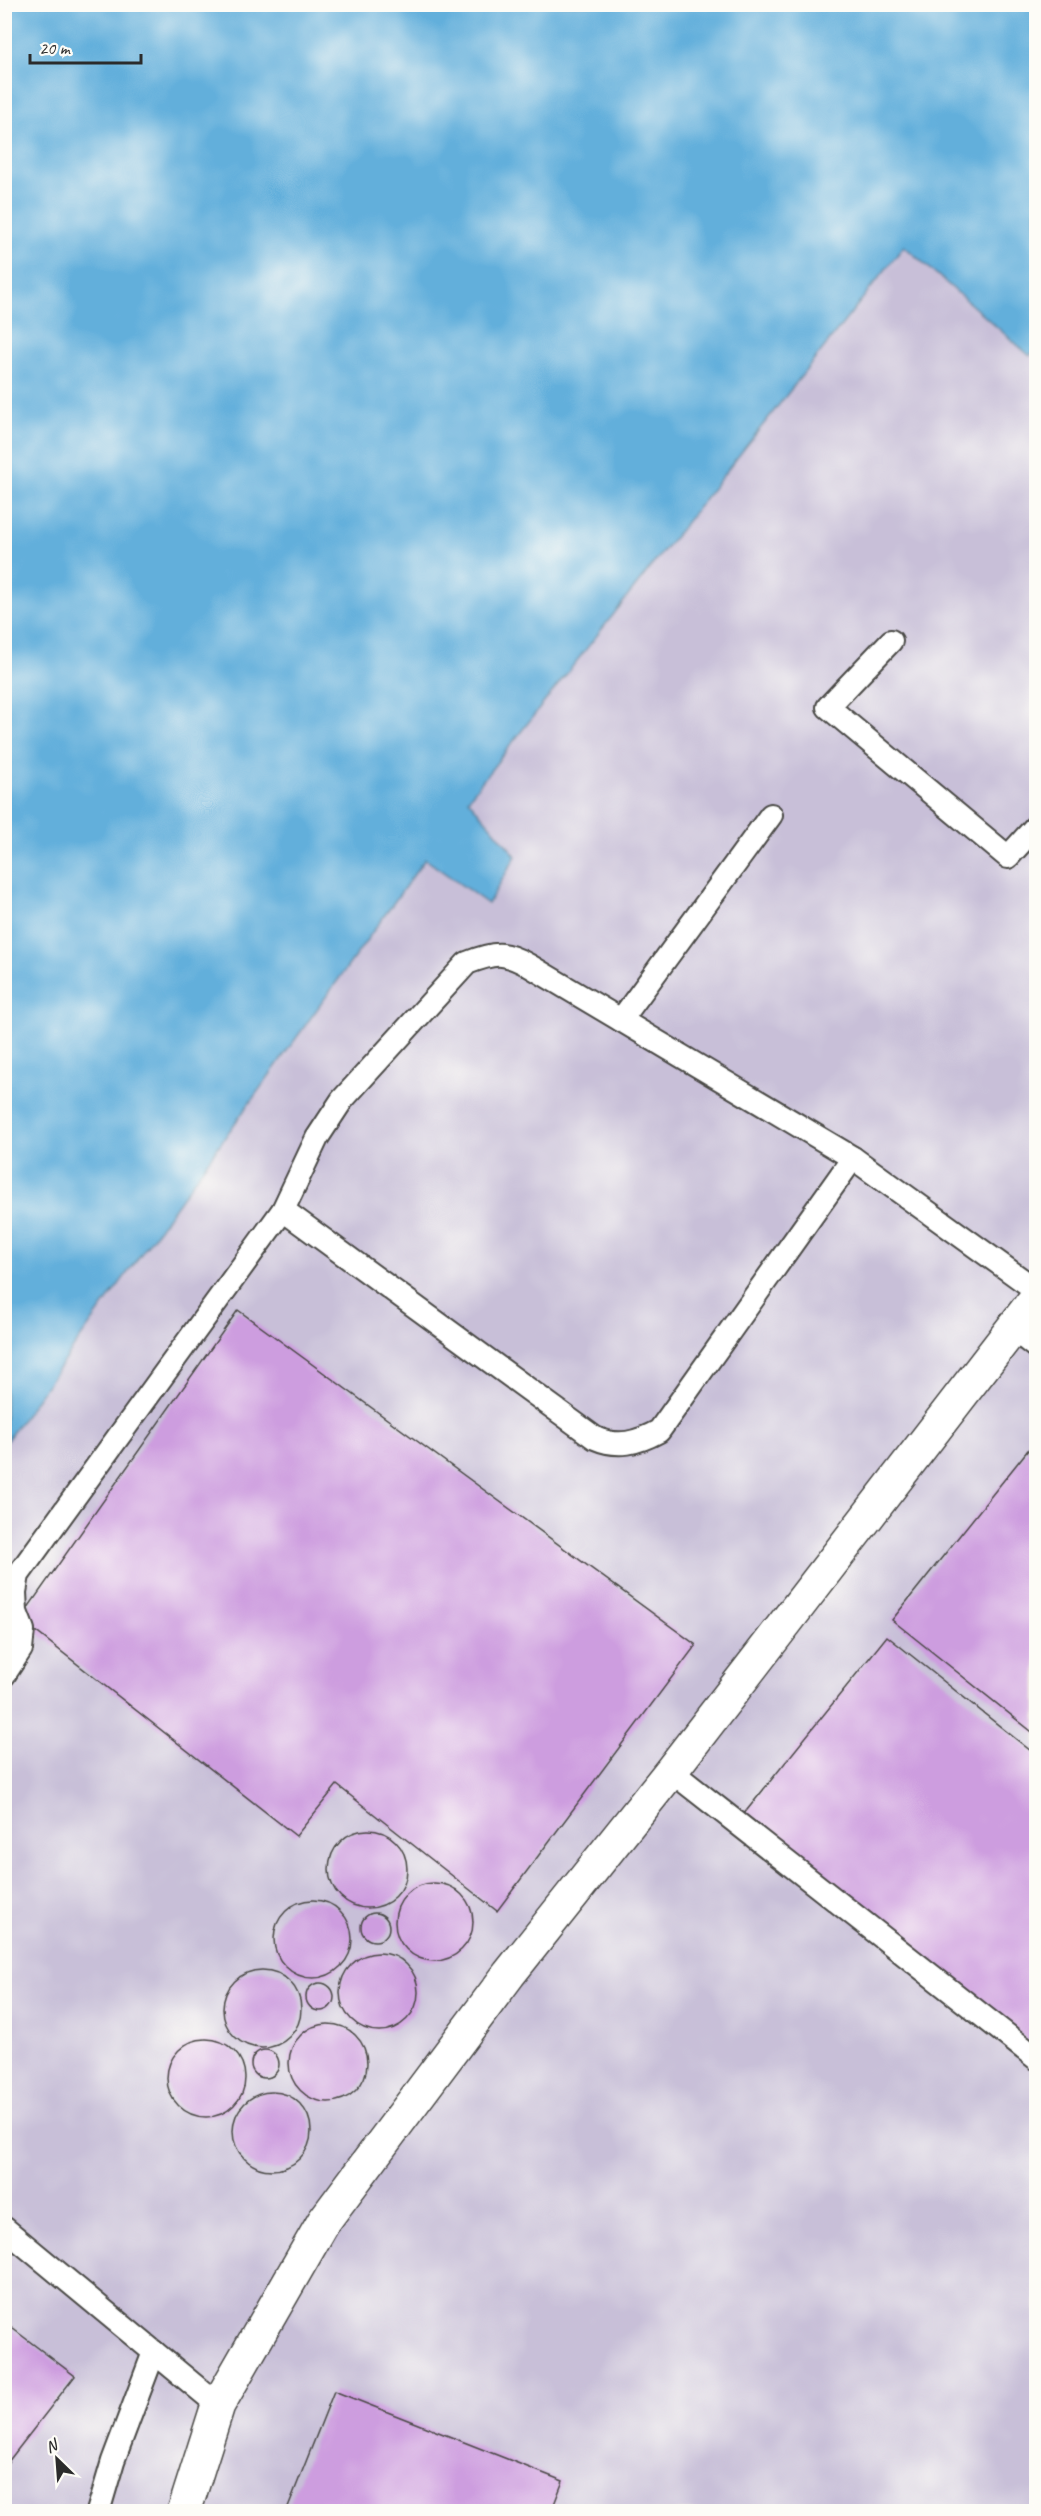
<svg xmlns="http://www.w3.org/2000/svg" width="1041" height="2516" font-family="Caveat,sans-serif">
<style>
.industrial{fill:#c8bfd8}
.water{fill:#62afdb;stroke:#466d83;stroke-width:1.5}
.building{fill:#cd9ddf}
.lines{fill:none;stroke-linecap:round;stroke-linejoin:round}
.lane-casing{stroke:#494845;stroke-width:26}
.street-casing{stroke:#494845;stroke-width:36}
.lane{stroke:#fff;stroke-width:22}
.street{stroke:#fff;stroke-width:33}
</style>
<rect width="100%" height="100%" fill="#fdfcf7"/>
<filter id="ink" filterUnits="userSpaceOnUse"><feTurbulence type="fractalNoise" baseFrequency=".0167" numOctaves="2"/><feDisplacementMap in="SourceGraphic" scale="12" xChannelSelector="R" yChannelSelector="G"/><feConvolveMatrix kernelMatrix="1 2 1 2 8 2 1 2 1" color-interpolation-filters="sRGB"/></filter>
<filter id="wash" filterUnits="userSpaceOnUse"><feTurbulence type="fractalNoise" baseFrequency=".008" numOctaves="4" result="noise"/><feDisplacementMap in="SourceGraphic" scale="24" xChannelSelector="R" yChannelSelector="G"/><feGaussianBlur stdDeviation="1.35" result="paint"/><feColorMatrix in="noise" values="0 0 0 0 0 0 0 0 0 0 0 0 0 0 0 0 0 1.4 0 .05"/><feComposite in="paint" operator="in"/></filter>
<g filter="url(#wash)">
<rect width="100%" height="100%" fill="#f1edd7"/>
<!-- industrial -->
<polygon class="industrial" points="904,245 1029,356 1036,348 1036,2511 5,2512 5,1437 467,800"/>
<!-- water -->
<polygon class="water" points="5,4 1036,5 1036,348 1030,356 904,246 468,799 516,856 488,904 425,859 5,1443"/>
<g id="blocks">
<!-- building -->
<g class="building">
<polygon points="238,1310 696,1645 497,1911 337,1785 296,1836 20,1619"/>
<polygon points="1036,1440 1036,1735 892,1620"/>
<polygon points="887,1636 1036,1755 1036,2047 743,1815"/>
<circle cx="368" cy="1869" r="39"/>
<circle cx="434" cy="1922" r="39"/>
<circle cx="313" cy="1939" r="39"/>
<circle cx="375" cy="1927" r="14"/>
<circle cx="379" cy="1992" r="39"/>
<circle cx="262" cy="2009" r="39"/>
<circle cx="320" cy="1997" r="14"/>
<circle cx="328" cy="2063" r="39"/>
<circle cx="206" cy="2078" r="39"/>
<circle cx="265" cy="2064" r="14"/>
<circle cx="272" cy="2131" r="39"/>
<polygon points="4,2322 75,2376 4,2467"/>
<polygon points="334,2391 563,2481 551,2512 286,2512"/>
</g>
</g>
</g>
<g filter="url(#ink)">
<use href="#blocks" fill-opacity="0" stroke="#494845" stroke-width="1.5"/>
<g class="lines">
<defs>
<g id="lane">
<polyline points="891,641 828,707 1008,857 1036,826"/>
<polyline points="621,1020 771,815"/>
<path d="M283,1210L595,1438C618,1448 637,1443 659,1431L853,1158"/>
<polyline points="1013,1329 1036,1347"/>
<path d="M4,1675L21,1649L23,1630L16,1612L15,1592L18,1575L283,1210L317,1138L342,1100L467,963C495,952 504,951 530,966L853,1158L1036,1290"/>
<polyline points="671,1771 1036,2058"/>
<polyline points="4,2228 218,2405"/>
<polyline points="98,2512 113,2461 154,2352"/>
</g>
<polyline id="street" points="184,2512 218,2405 324,2221 509,1974 671,1771 1036,1298"/>
</defs>
<!-- lane casing -->
<use href="#lane" class="lane-casing"/>
<!-- street casing -->
<use href="#street" class="street-casing"/>
<!-- lane -->
<use href="#lane" class="lane"/>
<!-- street -->
<use href="#street" class="street"/>
</g>
</g>
<!-- margin -->
<rect width="1041" height="2516" fill="none" stroke="#fdfcf7" stroke-width="24"/>
<!-- north arrow -->
<g transform="translate(57 2459) rotate(335)" stroke="#fdfcf7" stroke-width="4.5" paint-order="stroke">
<path d="M0-4.5L10 22L0 15L-10 22Z" fill="#2b2b2b"/>
<text y="-9" font-size="16" font-weight="bold" text-anchor="middle" fill="#2b2b2b">N</text>
</g>
<!-- scale -->
<path d="M30 54v9h111v-9" fill="none" stroke="#2b2b2b" stroke-width="3"/>
<text x="39" y="54" font-size="18" fill="#2b2b2b" stroke="#fdfcf7" stroke-width="4.5" paint-order="stroke">20 m</text>
</svg>
